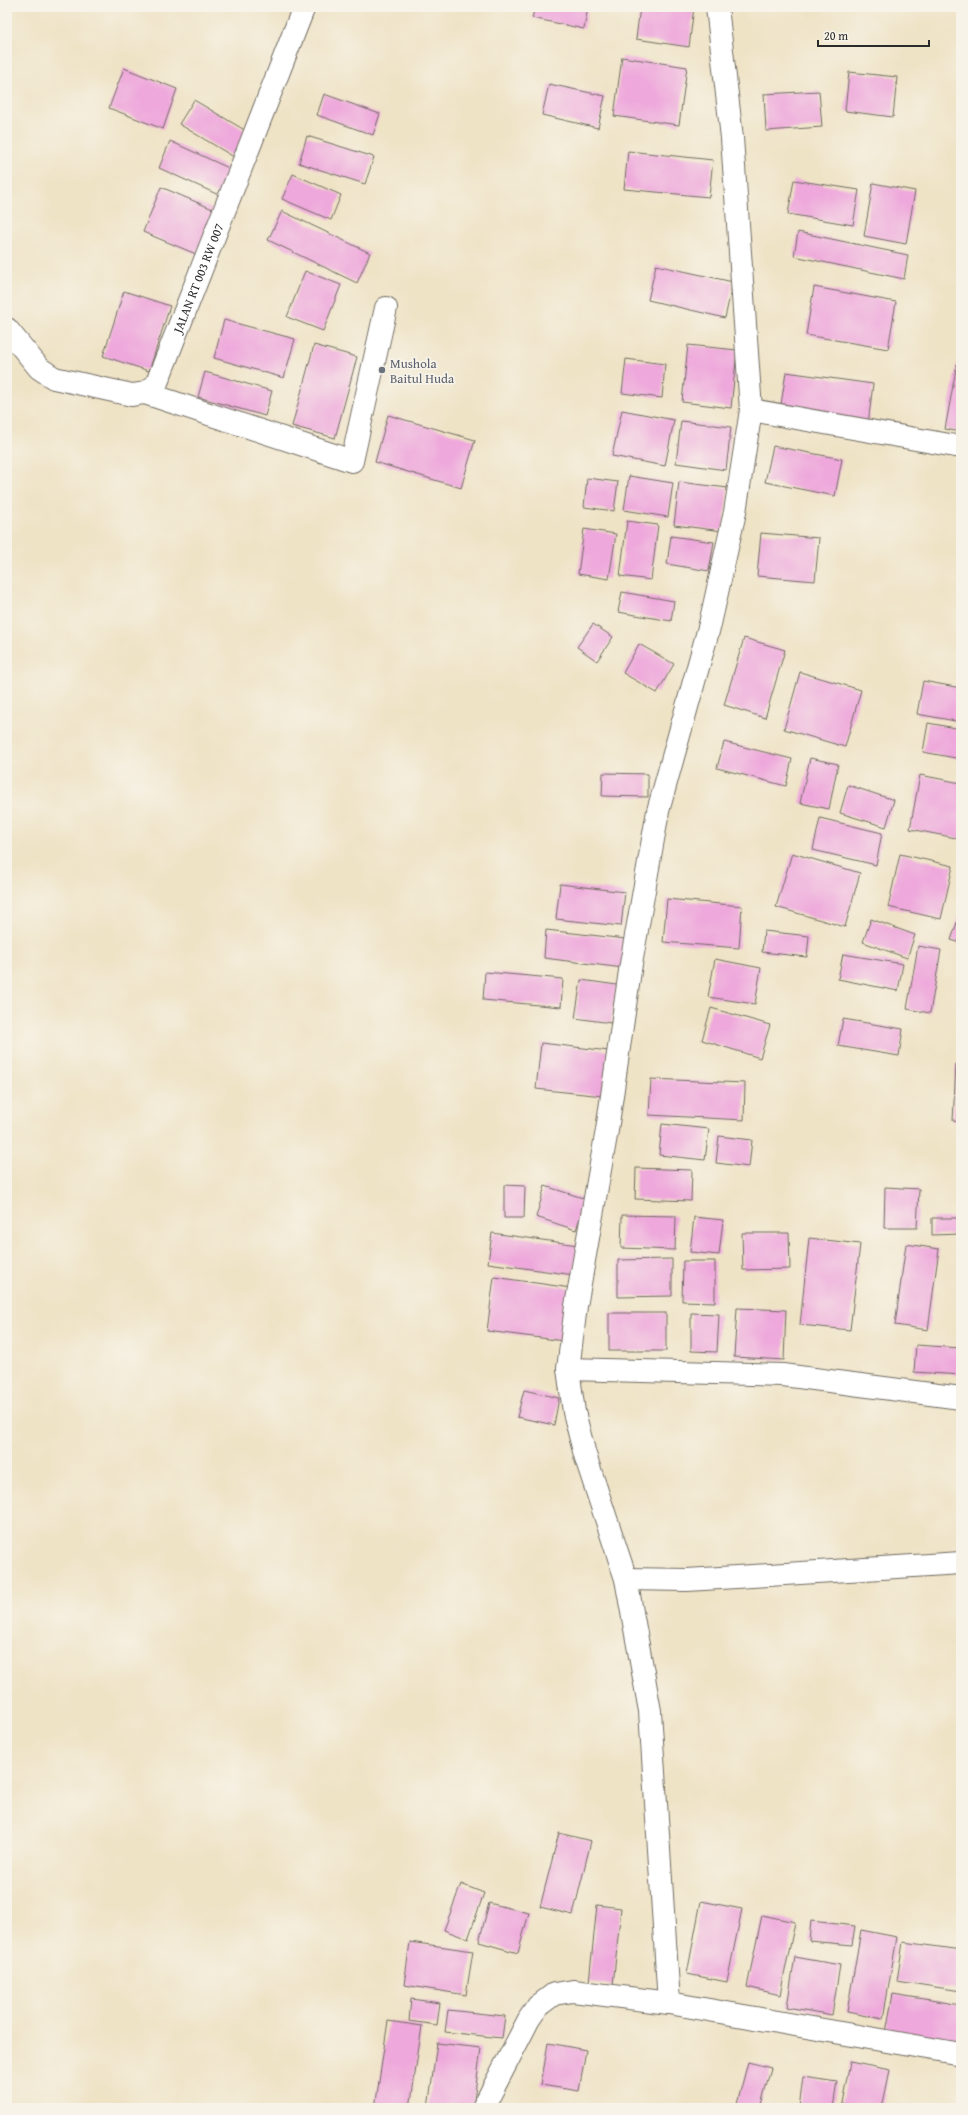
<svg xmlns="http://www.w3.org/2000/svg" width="968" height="2115" font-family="'Gentium Book Plus',serif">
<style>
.building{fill:#eea8db}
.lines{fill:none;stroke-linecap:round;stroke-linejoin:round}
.street-casing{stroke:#706b61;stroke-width:24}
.street{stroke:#fff;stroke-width:22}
.worship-dot{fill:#6b7280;stroke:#f7f3e8;stroke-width:1.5}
.labels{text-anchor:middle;stroke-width:3.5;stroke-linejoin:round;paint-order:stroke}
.street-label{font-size:13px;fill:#2b2b2b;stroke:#f7f3e8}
.worship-label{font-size:13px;fill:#5b616d;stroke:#f7f3e8;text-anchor:start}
</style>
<rect width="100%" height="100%" fill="#f7f3e8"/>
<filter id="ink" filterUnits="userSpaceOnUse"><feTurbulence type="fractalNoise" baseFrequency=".025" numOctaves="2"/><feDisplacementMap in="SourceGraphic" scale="8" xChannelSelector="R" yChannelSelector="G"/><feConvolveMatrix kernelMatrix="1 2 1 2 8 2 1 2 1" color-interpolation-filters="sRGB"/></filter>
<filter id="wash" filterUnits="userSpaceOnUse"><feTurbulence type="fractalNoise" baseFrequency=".012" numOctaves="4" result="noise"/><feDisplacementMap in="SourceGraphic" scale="16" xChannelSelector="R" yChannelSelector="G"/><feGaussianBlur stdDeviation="0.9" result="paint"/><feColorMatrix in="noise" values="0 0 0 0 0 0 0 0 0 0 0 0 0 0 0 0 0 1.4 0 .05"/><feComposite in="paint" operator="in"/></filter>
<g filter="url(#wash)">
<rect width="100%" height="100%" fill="#efe3c6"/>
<g id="blocks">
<!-- building -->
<g class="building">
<polygon points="535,7 588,7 584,29 532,18"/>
<polygon points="640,7 694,7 689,47 636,39"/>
<polygon points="622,57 687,67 679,125 614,116"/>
<polygon points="124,68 177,89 163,129 109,108"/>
<polygon points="849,72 897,77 893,117 845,111"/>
<polygon points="549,84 605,96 598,128 542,115"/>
<polygon points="819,91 822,127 766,131 764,94"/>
<polygon points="324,94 380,114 373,135 317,115"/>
<polygon points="194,100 253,135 239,160 179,124"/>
<polygon points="307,136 374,157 365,184 299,163"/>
<polygon points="170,141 233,170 221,196 159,168"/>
<polygon points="628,151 713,160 709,197 624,189"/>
<polygon points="293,174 341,195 331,220 282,199"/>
<polygon points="794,180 859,190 853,225 788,214"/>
<polygon points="873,183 915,191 906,244 864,236"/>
<polygon points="161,187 215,210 196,254 143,232"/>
<polygon points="282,211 370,253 357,283 268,240"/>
<polygon points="798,232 908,255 904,279 794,256"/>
<polygon points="656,265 733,282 725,318 648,300"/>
<polygon points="305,271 341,285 323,331 287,317"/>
<polygon points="814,287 896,302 888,349 806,335"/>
<polygon points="124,291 170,306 149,371 103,356"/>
<polygon points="224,320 295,339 284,378 214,358"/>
<polygon points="314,345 357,357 335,438 292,426"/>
<polygon points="688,345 737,350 731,408 682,402"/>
<polygon points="959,353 961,353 961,432 945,429"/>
<polygon points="626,359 665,364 662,398 622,393"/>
<polygon points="205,372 272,391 265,416 198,397"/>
<polygon points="786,372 873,384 868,424 780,411"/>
<polygon points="622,410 674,420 665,466 612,456"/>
<polygon points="388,415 475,440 461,488 375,462"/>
<polygon points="681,421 731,427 726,470 676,463"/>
<polygon points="773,446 842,459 835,496 765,482"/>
<polygon points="629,476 673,483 668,517 624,510"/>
<polygon points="587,478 618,482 614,511 584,507"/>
<polygon points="679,482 728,488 723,531 674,525"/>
<polygon points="627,521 658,525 651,580 620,576"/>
<polygon points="584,529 616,534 609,579 578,574"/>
<polygon points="761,533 819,538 815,581 757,576"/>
<polygon points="671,536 714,542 709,571 667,564"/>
<polygon points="622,592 674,601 671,621 618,612"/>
<polygon points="593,624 613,637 597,661 577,647"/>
<polygon points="744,638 785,650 765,718 724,705"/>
<polygon points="639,644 674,664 657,693 623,673"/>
<polygon points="800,672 861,690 845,747 784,729"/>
<polygon points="923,681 961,688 961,722 917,714"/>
<polygon points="928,723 961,729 961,759 923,752"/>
<polygon points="724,742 792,759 786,786 717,768"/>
<polygon points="810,758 838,764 829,809 800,803"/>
<polygon points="603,773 648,774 648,797 602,796"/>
<polygon points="920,775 961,783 961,839 910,829"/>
<polygon points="848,785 894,800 886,827 840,813"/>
<polygon points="820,818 882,833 876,865 813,850"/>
<polygon points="792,853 860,873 845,927 776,907"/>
<polygon points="900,854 953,866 941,919 888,907"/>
<polygon points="560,884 625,892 621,926 556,919"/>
<polygon points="667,899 742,906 739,948 663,942"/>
<polygon points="961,911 961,943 951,940"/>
<polygon points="871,919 915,935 907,958 863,942"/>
<polygon points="546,930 626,939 623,968 544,958"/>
<polygon points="764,931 809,936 807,957 762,952"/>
<polygon points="918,946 941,950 930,1013 907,1009"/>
<polygon points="843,954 903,964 898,991 838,979"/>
<polygon points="715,959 761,968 755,1004 708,997"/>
<polygon points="485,972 563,979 561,1007 483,1000"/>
<polygon points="581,980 617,985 611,1023 575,1018"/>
<polygon points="711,1008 770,1025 760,1058 702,1040"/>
<polygon points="843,1019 903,1029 899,1056 838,1046"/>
<polygon points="541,1043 609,1051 603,1096 536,1089"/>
<polygon points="956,1064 961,1065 961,1122 953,1121"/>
<polygon points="651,1079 745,1083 744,1120 649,1115"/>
<polygon points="662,1124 709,1129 705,1160 659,1155"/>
<polygon points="719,1136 752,1140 749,1167 716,1163"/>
<polygon points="636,1168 692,1170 691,1201 635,1199"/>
<polygon points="504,1185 525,1186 524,1218 504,1218"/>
<polygon points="545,1186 586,1199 576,1230 536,1217"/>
<polygon points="885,1187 919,1189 917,1228 884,1228"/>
<polygon points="622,1215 676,1216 675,1250 621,1248"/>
<polygon points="694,1217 723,1220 719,1255 690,1252"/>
<polygon points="932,1218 961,1218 961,1234 932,1235"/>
<polygon points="492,1233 578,1245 574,1275 488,1263"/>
<polygon points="742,1233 789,1233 790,1269 743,1270"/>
<polygon points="809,1238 860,1244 850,1330 800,1325"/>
<polygon points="906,1244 939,1249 928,1330 895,1325"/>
<polygon points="672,1259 672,1296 618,1297 618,1260"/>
<polygon points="960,1260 961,1260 961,1277 958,1277"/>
<polygon points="683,1261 715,1261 715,1302 682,1301"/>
<polygon points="494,1277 571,1288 564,1341 487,1331"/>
<polygon points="737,1308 786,1310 784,1360 734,1357"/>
<rect x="609" y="1313" width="57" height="38"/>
<polygon points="691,1313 719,1314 717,1352 691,1351"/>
<polygon points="916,1345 961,1348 961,1375 914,1372"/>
<polygon points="524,1390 559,1398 554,1425 517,1417"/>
<polygon points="559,1833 591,1841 573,1915 540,1907"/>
<polygon points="461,1884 484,1893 468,1939 444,1930"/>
<polygon points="701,1901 742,1909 727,1982 687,1974"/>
<polygon points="489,1903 529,1913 518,1953 479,1942"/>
<polygon points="597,1905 621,1908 613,1985 589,1982"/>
<polygon points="762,1915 795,1922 780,1995 747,1987"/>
<polygon points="811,1921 855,1926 852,1945 809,1941"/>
<polygon points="861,1930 897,1937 883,2019 847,2012"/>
<polygon points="410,1942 473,1951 466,1995 404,1985"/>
<polygon points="903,1942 961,1950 961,1991 897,1981"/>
<polygon points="795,1957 840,1965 832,2015 787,2007"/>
<polygon points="893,1994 961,2005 961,2045 886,2032"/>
<polygon points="411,1999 440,2003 437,2025 409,2021"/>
<polygon points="448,2010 505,2016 502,2038 445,2032"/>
<polygon points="388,2021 422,2026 410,2108 375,2108"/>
<polygon points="437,2043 481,2048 473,2108 428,2108"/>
<polygon points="548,2043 586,2050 579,2091 541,2085"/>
<polygon points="748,2062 771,2068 760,2108 736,2108"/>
<polygon points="850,2062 890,2070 882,2108 841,2108"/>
<polygon points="803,2077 837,2082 833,2108 799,2108"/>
<polygon points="537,2106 549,2107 549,2108 536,2108"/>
</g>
</g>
</g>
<g filter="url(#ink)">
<use href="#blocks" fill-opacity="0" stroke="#706b61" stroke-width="1"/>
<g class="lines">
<defs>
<g id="street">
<path id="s1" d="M7,329L39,368L54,378L132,395L145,393L156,385L304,7"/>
<polyline points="145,393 352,461 386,308"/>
<polyline points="751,410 961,447"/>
<polyline points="568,1369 783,1375 961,1398"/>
<polyline points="626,1579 687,1580 961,1563"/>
<polyline points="669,2003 650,1711 626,1579 585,1455 574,1412 568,1369 576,1306 607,1130 631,964 658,811 710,624 735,512 751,410 732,138 717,7"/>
<polyline points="483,2108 529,2019 538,2006 554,1994 573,1991 669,2003 961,2054"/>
</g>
</defs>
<!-- street casing -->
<use href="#street" class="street-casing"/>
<!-- street -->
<use href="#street" class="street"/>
</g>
</g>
<!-- markers -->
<circle class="worship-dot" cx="382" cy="370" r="4"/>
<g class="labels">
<!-- street labels -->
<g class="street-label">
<text dy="5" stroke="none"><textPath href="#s1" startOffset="290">JALAN RT 003 RW 007</textPath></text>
</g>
<!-- worship labels -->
<g class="worship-label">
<text x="390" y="368">Mushola<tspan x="390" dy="15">Baitul Huda</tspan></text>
</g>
</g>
<!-- margin -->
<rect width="968" height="2115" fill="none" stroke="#f7f3e8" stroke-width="24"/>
<!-- scale -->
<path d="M818 40v6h111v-6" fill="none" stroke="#2b2b2b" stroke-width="2"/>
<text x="824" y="40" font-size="12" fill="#2b2b2b" stroke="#f7f3e8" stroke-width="3" paint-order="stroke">20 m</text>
</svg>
